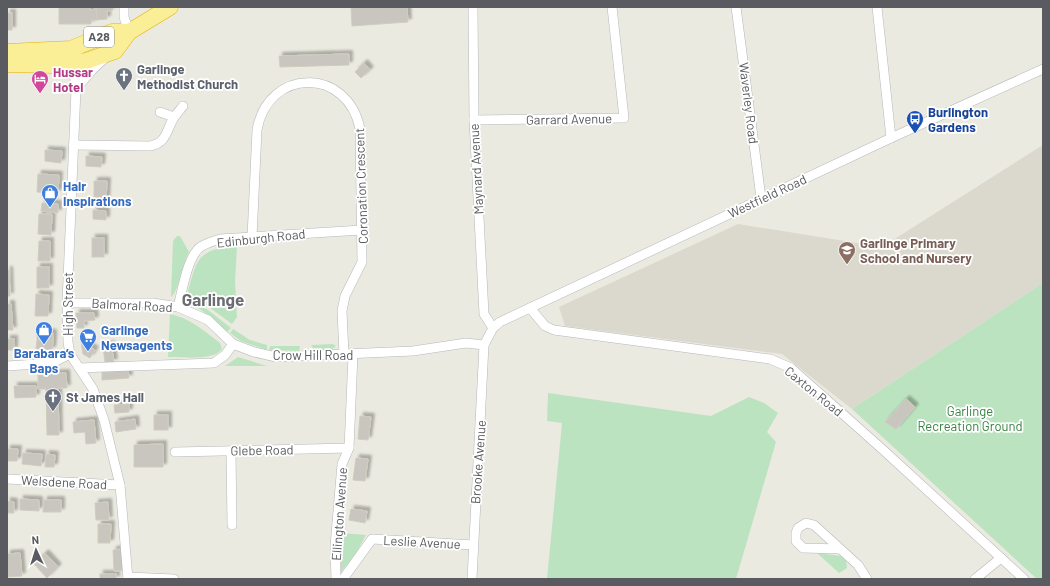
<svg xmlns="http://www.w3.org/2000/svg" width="1050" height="586" font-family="Barlow,sans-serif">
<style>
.education{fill:#dbd9ce}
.green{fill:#bce3bf}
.building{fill:#c8c6bf;stroke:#d0ccbe;filter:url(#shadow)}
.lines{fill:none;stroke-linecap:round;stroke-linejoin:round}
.minor-casing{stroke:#b6b7bc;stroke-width:10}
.trunk-casing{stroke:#e4b107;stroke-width:17}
.minor{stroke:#fff;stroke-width:9}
.trunk{stroke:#faee96;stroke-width:16}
.labels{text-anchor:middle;stroke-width:3.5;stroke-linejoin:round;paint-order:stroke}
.shield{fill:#fff;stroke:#8b8c90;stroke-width:1}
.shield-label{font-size:12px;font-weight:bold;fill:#595b60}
.worship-label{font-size:13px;font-weight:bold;fill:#5b616d;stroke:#fff;text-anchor:start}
.hotel-label{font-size:13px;font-weight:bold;fill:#b23c85;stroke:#fff;text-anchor:start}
.street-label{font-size:13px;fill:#595b60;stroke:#fff}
.transit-label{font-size:13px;font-weight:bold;fill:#164399;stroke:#fff;text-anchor:start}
.shop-label{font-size:13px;font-weight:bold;fill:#366cbe;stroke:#fff;text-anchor:start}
.education-label{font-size:13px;font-weight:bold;fill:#785e54;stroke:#fff;text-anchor:start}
.park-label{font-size:13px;fill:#368240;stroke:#fff}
.district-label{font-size:17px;font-weight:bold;fill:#6a6d72;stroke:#fff}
</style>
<defs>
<filter id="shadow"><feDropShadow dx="3.5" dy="-3.5" stdDeviation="1" flood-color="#0004"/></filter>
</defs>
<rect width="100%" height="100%" fill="#ebeae0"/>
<!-- education -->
<polygon class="education" points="1043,145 1043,283 852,409 782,354 565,326 559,307 738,224 882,247"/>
<!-- green -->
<g class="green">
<path d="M177,236H180L189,252C183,262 178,293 171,297L173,241Z"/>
<path d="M237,246L235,282L237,317L232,324L202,302L187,295C197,260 196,249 237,246Z"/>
<polygon points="1043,283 1043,579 1037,579 852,409"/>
<polygon points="189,299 208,310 231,328 227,332 200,309 188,304 187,303"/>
<path d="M170,314C190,318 204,331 220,343L222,349C214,361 182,357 168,357Z"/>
<polygon points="233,329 250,340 267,345 267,350 241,341 230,333"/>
<polygon points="333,344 336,346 332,349 314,350 311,345"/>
<polygon points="270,346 300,346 299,351 269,350"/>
<polygon points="238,357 267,366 225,366"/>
<polygon points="548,393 711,416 749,397 764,403 778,413 767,432 776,442 736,579 547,579 562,423 547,421"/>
<polygon points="341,533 366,535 354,557 341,572"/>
<polygon points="817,553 841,556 846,560 847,568 839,573"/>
</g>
<!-- building -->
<g class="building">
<polygon points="59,7 90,7 90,10 96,9 97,20 91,20 91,24 59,24"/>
<polygon points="96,7 113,7 113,10 107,11 107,19 97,20"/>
<polygon points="351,7 407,7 408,22 352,26"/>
<rect x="7" y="13" width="5" height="17"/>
<polygon points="349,54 349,65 280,67 279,56"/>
<polygon points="364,63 370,70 361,78 355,72"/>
<polygon points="45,150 62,151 61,163 45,161"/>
<polygon points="86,156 102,157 101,167 86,166"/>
<polygon points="38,174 59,175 58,193 37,192"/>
<polygon points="94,181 107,181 106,202 94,202"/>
<polygon points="42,203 58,204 58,213 41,211"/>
<polygon points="93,210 106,211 106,220 93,219"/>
<polygon points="39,214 52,214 51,235 38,234"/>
<rect x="92" y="238" width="12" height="19"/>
<polygon points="39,241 50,241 50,261 38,261"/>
<rect x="37" y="267" width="12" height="21"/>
<polygon points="7,270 9,270 10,296 7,296"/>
<polygon points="36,294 49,295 48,316 35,316"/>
<polygon points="7,304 11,304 13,330 7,330"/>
<polygon points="76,313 94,313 95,320 84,321 84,328 77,328"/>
<polygon points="37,332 53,333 53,341 37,340"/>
<rect x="7" y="339" width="7" height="11"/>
<polygon points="37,340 53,341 52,350 36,349"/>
<polygon points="81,341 95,350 90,358 83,354"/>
<polygon points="111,344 114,362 105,363 103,346"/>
<polygon points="128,369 129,378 102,380 102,372"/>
<polygon points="66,373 67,388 58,388 59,435 47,435 46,389 38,389 38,374"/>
<polygon points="14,386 36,386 36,397 15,398"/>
<polygon points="906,399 915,407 896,429 885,422"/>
<polygon points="129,404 129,412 115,413 114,405"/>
<rect x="154" y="415" width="14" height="15"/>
<polygon points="360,416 371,417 368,440 358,439"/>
<polygon points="135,419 136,429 116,432 115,422"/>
<polygon points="94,420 96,443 86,444 85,432 74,433 73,422"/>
<polygon points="163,444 163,467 134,467 134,445"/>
<polygon points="7,449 18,449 17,461 7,461"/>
<polygon points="23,453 42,454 41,466 22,464"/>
<polygon points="46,454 55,455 54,467 45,467"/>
<polygon points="356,458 368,459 365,481 353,480"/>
<polygon points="20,499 39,500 39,511 20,510"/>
<polygon points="44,500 61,500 61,512 43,512"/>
<polygon points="7,501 14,502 14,513 7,513"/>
<polygon points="108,502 109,520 96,520 95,503"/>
<polygon points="351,509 367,511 365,523 349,520"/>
<polygon points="98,524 111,524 110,543 98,543"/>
<polygon points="122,549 124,570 114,571 113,550"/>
<polygon points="20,553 22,576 7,577 7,554"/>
<polygon points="45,553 58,567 47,578 34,564"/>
<rect x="100" y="574" width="16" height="5"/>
</g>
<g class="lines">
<defs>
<g id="minor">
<polyline points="124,7 124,17 129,32"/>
<polyline points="473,7 474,120 484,314 493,328"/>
<polyline points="736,7 761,198"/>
<polyline points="877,7 891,138"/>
<polyline points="72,60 76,89 67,303 68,342 70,354 93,389 104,420 120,485 128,579"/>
<polyline points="76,89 92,70 105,58"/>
<polyline points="160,112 174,117"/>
<polyline points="474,120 624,118 612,7"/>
<path d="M73,145L150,146C166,143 166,132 173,119C176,114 180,110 183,106"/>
<path d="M252,237L257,130C268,67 348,67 360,129L362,262L345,296L342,311L344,354"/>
<polyline points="67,303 153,303 178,307 208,320 233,344 254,352 276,357 413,351 466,343 484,345"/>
<path d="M178,307C182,292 188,253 202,246C207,243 214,241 220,239L362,230"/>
<polyline points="530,308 545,326 554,330 770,359 791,368 881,448 1024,579"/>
<polyline points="7,366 52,363 70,354"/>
<polyline points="79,368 214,363 225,355 233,344"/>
<polyline points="231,451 232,525"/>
<polyline points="175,452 349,448"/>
<polyline points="7,479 120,485"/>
<polyline points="839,549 803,548 796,541 796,533 798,528 806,523 814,525 858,565 867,579"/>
<polyline points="128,577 174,579"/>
<polyline points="336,579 335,546 342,464 349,448 353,355"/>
<polyline points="343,579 372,539 473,545"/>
<polyline points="472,579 484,345 493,328 500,322 891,138 1043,69"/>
<polyline points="975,579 1001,558"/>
</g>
<g id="trunk">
<polyline points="7,52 71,49 112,32 129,32"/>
<polyline points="7,64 53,65 86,61 115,51 129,32 170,7"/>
</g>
</defs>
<!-- minor casing -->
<use href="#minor" class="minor-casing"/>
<!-- trunk casing -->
<use href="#trunk" class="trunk-casing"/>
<!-- minor -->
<use href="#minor" class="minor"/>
<!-- trunk -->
<use href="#trunk" class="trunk"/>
</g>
<!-- icons -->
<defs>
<symbol id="church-pin" viewBox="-11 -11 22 30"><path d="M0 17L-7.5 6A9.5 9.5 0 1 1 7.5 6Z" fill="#6b7280" stroke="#fff"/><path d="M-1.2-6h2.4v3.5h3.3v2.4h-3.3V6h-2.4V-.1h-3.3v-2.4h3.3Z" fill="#fff"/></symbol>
<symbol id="hotel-pin" viewBox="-11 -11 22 30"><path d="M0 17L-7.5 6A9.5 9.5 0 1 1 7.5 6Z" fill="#d1479c" stroke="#fff"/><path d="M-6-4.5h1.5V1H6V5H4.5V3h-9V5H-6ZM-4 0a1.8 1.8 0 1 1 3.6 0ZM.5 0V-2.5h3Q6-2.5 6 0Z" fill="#fff"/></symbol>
<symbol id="bus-pin" viewBox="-11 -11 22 30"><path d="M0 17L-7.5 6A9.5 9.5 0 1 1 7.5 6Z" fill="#1a4fb4" stroke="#fff"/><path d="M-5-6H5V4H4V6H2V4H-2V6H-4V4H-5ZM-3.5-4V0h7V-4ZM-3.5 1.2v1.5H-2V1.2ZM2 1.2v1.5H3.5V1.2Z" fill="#fff"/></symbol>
<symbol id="shop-pin" viewBox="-11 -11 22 30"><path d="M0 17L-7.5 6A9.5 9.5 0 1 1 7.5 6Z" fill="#3f7fe0" stroke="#fff"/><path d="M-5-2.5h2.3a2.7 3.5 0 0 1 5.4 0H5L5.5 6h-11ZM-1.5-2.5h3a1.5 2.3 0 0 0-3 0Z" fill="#fff"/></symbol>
<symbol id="school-pin" viewBox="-11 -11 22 30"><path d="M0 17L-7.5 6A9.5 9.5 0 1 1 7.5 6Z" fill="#8d6e63" stroke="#fff"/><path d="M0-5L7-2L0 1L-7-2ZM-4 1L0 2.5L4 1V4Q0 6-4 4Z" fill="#fff"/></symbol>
<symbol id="supermarket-pin" viewBox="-11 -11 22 30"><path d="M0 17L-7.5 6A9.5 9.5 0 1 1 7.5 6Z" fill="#3f7fe0" stroke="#fff"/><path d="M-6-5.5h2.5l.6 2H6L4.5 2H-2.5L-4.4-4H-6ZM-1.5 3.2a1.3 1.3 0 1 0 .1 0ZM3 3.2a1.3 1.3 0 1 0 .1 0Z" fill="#fff"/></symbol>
</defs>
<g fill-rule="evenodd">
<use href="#church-pin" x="114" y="66" width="20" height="27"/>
<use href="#hotel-pin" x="30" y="69" width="20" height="27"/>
<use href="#bus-pin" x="905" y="109" width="20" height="27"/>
<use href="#shop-pin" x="40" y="183" width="20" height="27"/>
<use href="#school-pin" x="837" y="240" width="20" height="27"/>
<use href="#shop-pin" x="34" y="320" width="20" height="27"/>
<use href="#supermarket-pin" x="78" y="327" width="20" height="27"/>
<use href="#church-pin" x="43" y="387" width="20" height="27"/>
</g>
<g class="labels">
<!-- shield labels -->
<rect class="shield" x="84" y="27" width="30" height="20" rx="3"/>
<g class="shield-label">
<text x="99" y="41">A28</text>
</g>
<!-- worship labels -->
<g class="worship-label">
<text x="137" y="74">Garlinge<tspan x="137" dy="15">Methodist Church</tspan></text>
<text x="66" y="402">St James Hall</text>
</g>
<!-- hotel labels -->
<g class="hotel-label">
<text x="53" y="77">Hussar<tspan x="53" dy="15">Hotel</tspan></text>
</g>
<!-- street labels -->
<g class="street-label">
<text transform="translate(749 103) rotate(83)" y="5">Waverley Road</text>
<text transform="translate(569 119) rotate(-1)" y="5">Garrard Avenue</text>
<text transform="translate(476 169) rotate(-93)" y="5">Maynard Avenue</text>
<text transform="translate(361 186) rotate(-92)" y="5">Coronation Crescent</text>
<text transform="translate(767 196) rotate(-25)" y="5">Westfield Road</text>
<text transform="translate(261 238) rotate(-6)" y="5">Edinburgh Road</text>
<text transform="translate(68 304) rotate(-90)" y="5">High Street</text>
<text transform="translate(132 305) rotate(3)" y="5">Balmoral Road</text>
<text x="313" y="360">Crow Hill Road</text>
<text transform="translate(814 391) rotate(39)" y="5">Caxton Road</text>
<text transform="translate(262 450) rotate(-1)" y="5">Glebe Road</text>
<text transform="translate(478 462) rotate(-86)" y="5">Brooke Avenue</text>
<text transform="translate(64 482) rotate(3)" y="5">Welsdene Road</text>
<text transform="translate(339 514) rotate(-86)" y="5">Ellington Avenue</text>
<text transform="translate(422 542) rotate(3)" y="5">Leslie Avenue</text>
</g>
<!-- transit labels -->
<g class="transit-label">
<text x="928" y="117">Burlington<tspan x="928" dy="15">Gardens</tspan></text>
</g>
<!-- shop labels -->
<g class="shop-label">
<text x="63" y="191">Hair<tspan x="63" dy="15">Inspirations</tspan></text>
<text x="101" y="335">Garlinge<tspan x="101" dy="15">Newsagents</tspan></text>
<text x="44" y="358" text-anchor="middle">Barabara’s<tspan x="44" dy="15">Baps</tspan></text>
</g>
<!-- education labels -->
<g class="education-label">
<text x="860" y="248">Garlinge Primary<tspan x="860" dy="15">School and Nursery</tspan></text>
</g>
<!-- park labels -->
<g class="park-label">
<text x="970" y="416">Garlinge<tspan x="970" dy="15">Recreation Ground</tspan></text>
</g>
<!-- district labels -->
<g class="district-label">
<text x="213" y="306">Garlinge</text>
</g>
</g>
<!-- border -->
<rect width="1050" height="586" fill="none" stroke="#595b60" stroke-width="16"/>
<!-- north arrow -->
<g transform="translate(36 550) rotate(356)" stroke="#ffffff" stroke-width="3" paint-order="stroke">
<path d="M0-3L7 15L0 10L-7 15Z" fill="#595b60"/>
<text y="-6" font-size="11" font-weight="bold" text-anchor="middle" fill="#595b60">N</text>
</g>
</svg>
